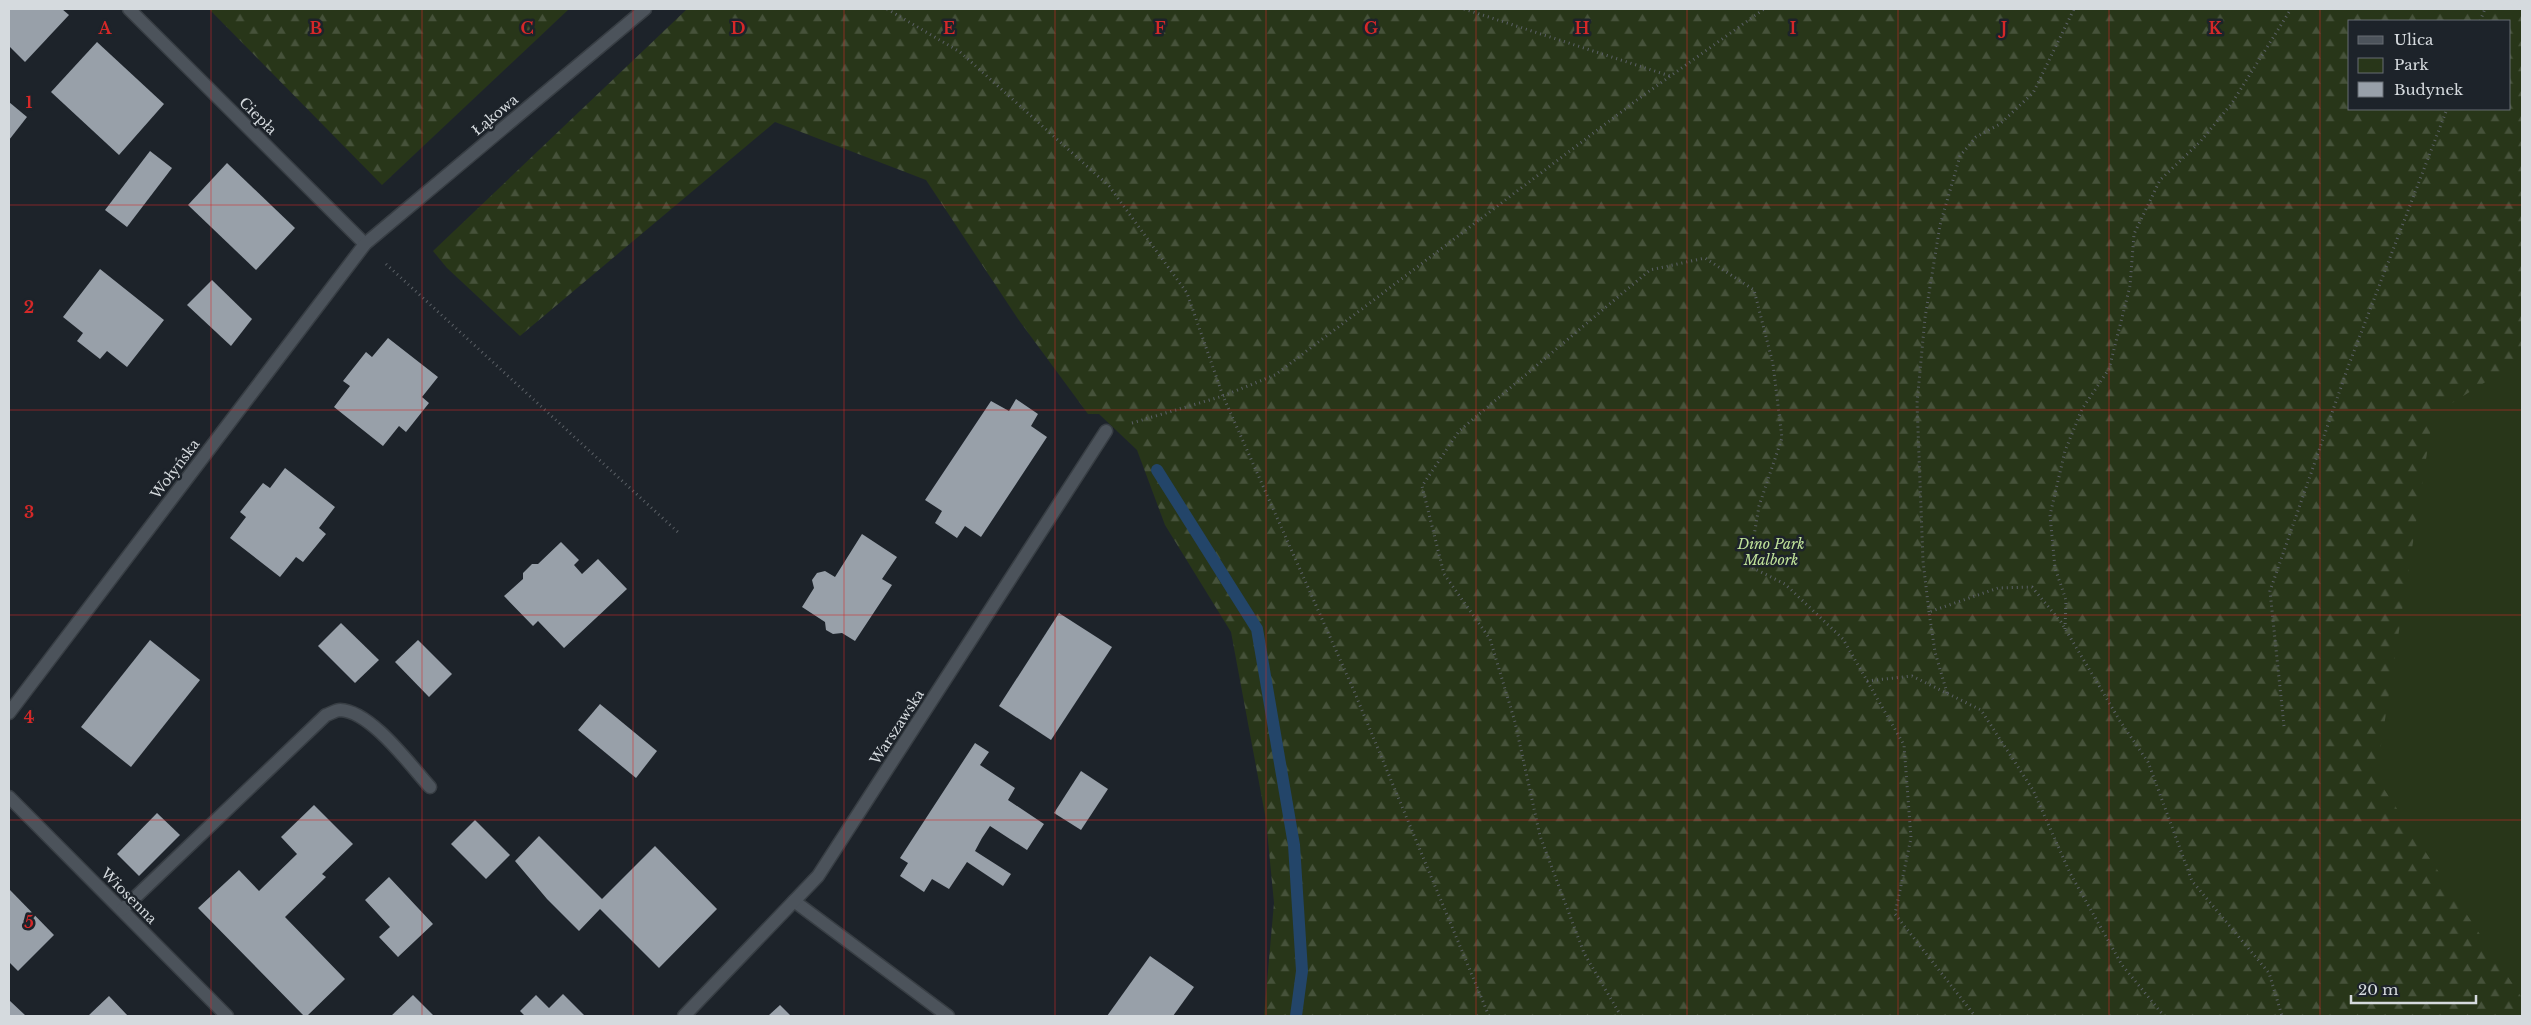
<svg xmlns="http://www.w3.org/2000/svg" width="2531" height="1025" font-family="'Libre Baskerville',serif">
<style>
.green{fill:#283619}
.forest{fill:url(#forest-firs);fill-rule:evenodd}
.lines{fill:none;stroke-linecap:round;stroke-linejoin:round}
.stream{stroke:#234569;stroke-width:12}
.building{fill:#98a0a9}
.minor-casing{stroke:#383e44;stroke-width:15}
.path{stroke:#5b6066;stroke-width:3;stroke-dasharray:1 4;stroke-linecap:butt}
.minor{stroke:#4c535b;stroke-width:12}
.grid{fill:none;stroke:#d62828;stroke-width:1;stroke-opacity:0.55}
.labels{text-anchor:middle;stroke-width:5;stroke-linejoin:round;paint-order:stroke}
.street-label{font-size:14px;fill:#d5dade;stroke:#1d232a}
.park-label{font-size:14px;font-style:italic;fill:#c0e39a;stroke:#1d232a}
.grid-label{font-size:16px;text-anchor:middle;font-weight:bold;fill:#d62828;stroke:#1d232a;stroke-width:5;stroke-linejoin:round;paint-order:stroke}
</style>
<defs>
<pattern id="forest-firs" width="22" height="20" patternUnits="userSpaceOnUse" patternTransform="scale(1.25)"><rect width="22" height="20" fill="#283619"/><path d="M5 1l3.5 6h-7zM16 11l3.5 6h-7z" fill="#46523a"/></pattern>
</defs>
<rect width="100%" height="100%" fill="#1d232a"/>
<!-- green -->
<polygon class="green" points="2522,9 2522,1016 2263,743 2510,109 2510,21"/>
<!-- forest -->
<g class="forest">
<polygon points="209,9 569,9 382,185"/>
<path d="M687,9H2522V359L2433,415L2376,777L2522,998V1016H1264L1274,903L1266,820L1231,632L1165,525L1137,450L1099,414H1088L1018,319L926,180L775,122L520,336L447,268L433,251ZM2350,21H2510V109H2350Z"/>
</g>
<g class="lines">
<!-- stream -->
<polyline class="stream" points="1157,470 1257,629 1294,845 1302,971 1296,1016"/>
</g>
<!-- building -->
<g class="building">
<polygon points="9,9 62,9 69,15 25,62 9,46"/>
<polygon points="97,42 164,104 119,155 51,92"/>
<polygon points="9,102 27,117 9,140"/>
<polygon points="150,151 172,168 127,227 105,210"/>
<polygon points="227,163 295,228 256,270 188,205"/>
<polygon points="100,269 164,320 127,367 107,351 100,359 77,341 83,333 63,317"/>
<polygon points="212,280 252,319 231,346 187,305"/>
<polygon points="388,338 438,377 422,397 429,403 406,432 399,426 383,446 334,407 350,386 343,381 366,352 372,357"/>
<polygon points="1016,399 1038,414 1031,426 1047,437 981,537 965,526 957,538 935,523 942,511 925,500 991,401 1009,411"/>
<polygon points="285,468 335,507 319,528 326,534 303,562 296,557 280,577 230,538 246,517 240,512 263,483 270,488"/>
<polygon points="862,534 897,557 882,579 892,585 855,641 842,633 833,634 826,630 825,622 802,607 814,588 812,580 817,573 825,571 835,577"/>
<polygon points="561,542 579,560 574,565 582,574 598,559 627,589 564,648 538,621 533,626 504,596 523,579 523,573 532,564 538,564"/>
<polygon points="1059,613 1112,647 1051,740 999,706"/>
<polygon points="341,623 379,660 355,683 318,646"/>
<polygon points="150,640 200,680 131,767 81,727"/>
<polygon points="418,640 452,674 429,697 395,662"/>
<polygon points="600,704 657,751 636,778 578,730"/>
<polygon points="975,743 989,752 980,765 1015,788 1008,800 1044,824 1027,850 990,826 982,838 975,851 1011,874 1003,886 967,862 949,889 932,879 924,892 900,876 908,863 900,858"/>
<polygon points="1081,771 1108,789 1081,830 1054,813"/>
<polygon points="314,805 353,844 322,874 326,877 285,917 345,979 307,1016 304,1016 198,908 239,870 259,891 297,854 281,837"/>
<polygon points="157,813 180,835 139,876 117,854"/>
<polygon points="475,820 510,855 486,879 451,844"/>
<polygon points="539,836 602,899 655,846 717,909 659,968 600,909 579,931 547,899 515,861"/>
<polygon points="389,877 433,924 398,957 379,937 390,927 365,900"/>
<polygon points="9,889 54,935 18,971 9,962"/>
<polygon points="1150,956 1194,987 1173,1016 1107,1016"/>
<polygon points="563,994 585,1016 525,1016 520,1011 536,995 549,1008"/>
<polygon points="413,995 434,1016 391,1016"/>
<polygon points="109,996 128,1016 88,1016"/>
<polygon points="9,1000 26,1016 9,1016"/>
<polygon points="780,1005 791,1016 768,1016"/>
</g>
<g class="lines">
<defs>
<g id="minor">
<polyline points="129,9 365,244"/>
<polyline points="9,713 365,244 645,9"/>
<polyline points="9,797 227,1016"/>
<polyline points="794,901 948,1016"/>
<path d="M122,910L326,715C330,714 336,710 340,710C371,711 410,765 430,787"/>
<polyline points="684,1016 818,876 1106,431"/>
</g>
</defs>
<!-- minor casing -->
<use href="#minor" class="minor-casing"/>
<!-- path -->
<g class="path">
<polyline points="887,9 960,52 1109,186 1187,293 1223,396 1354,691 1489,1016"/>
<polyline points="1464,9 1670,76"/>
<polyline points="2480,21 2485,9"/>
<polyline points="386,264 680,534"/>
<polyline points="1132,423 1223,396 1275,375 1637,100 1764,9"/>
<polyline points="1929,612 1923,561 1917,403 1925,318 1940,225 1960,156 1976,137 2000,124 2033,93 2074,9"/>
<polyline points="2065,629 2066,600 2055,568 2050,515 2065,451 2082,409 2109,369 2130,286 2134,234 2160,180 2200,142 2232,103 2291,9"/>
<polyline points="1867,681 1912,676 1981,710 2033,790 2070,873 2122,965 2164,1016"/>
<polyline points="1947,693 1935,652 1929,612 1998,588 2032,587 2061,622 2120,721 2148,762 2192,881 2269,973 2282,1016"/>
<polyline points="2284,726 2270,591 2348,367 2447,109"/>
<polyline points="1621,1016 1584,953 1540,836 1515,722 1490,639 1444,574 1422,486 1459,431 1650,270 1705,258 1754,290 1773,364 1782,438 1759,506 1749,566 1785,584 1843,639 1904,745 1911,838 1895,914 1975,1016"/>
</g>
<!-- minor -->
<use href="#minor" class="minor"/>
</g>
<!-- grid -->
<path class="grid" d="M211,9V1016M422,9V1016M633,9V1016M844,9V1016M1055,9V1016M1266,9V1016M1476,9V1016M1687,9V1016M1898,9V1016M2109,9V1016M2320,9V1016M9,205H2522M9,410H2522M9,615H2522M9,820H2522"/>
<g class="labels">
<!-- street labels -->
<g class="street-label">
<text transform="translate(495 115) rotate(-40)" y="5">Łąkowa</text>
<text transform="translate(258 116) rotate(45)" y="5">Ciepła</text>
<text transform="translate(175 469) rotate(-53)" y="5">Wołyńska</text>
<text transform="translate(897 727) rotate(-57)" y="5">Warszawska</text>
<text transform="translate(129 896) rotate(45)" y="5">Wiosenna</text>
</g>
<!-- park labels -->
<g class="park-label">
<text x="1771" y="549">Dino Park<tspan x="1771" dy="16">Malbork</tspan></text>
</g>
</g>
<g class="grid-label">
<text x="105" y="34">A</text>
<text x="316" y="34">B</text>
<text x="527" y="34">C</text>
<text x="738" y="34">D</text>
<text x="949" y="34">E</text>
<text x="1160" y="34">F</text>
<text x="1371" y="34">G</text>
<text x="1582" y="34">H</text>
<text x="1793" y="34">I</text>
<text x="2004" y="34">J</text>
<text x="2215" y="34">K</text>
<text x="29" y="108">1</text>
<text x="29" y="313">2</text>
<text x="29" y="518">3</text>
<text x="29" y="723">4</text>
<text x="29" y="928">5</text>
</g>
<!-- border -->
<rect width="2531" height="1025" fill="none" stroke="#d5dade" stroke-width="20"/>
<!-- legend -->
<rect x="2348" y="20" width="162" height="90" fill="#1d232a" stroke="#676c72"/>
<rect x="2358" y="36" width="25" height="8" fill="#4c535b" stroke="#676c72"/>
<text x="2394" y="45" font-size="15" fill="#d5dade">Ulica</text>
<rect x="2358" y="58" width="25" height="15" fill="#283619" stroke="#676c72"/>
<text x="2394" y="70" font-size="15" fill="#d5dade">Park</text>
<rect x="2358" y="82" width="25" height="15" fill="#98a0a9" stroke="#676c72"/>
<text x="2394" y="95" font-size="15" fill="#d5dade">Budynek</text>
<!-- scale -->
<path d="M2351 995v8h125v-8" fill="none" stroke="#d5dade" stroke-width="2.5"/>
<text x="2358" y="995" font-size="15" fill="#d5dade" stroke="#1d232a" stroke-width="4" paint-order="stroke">20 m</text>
</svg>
